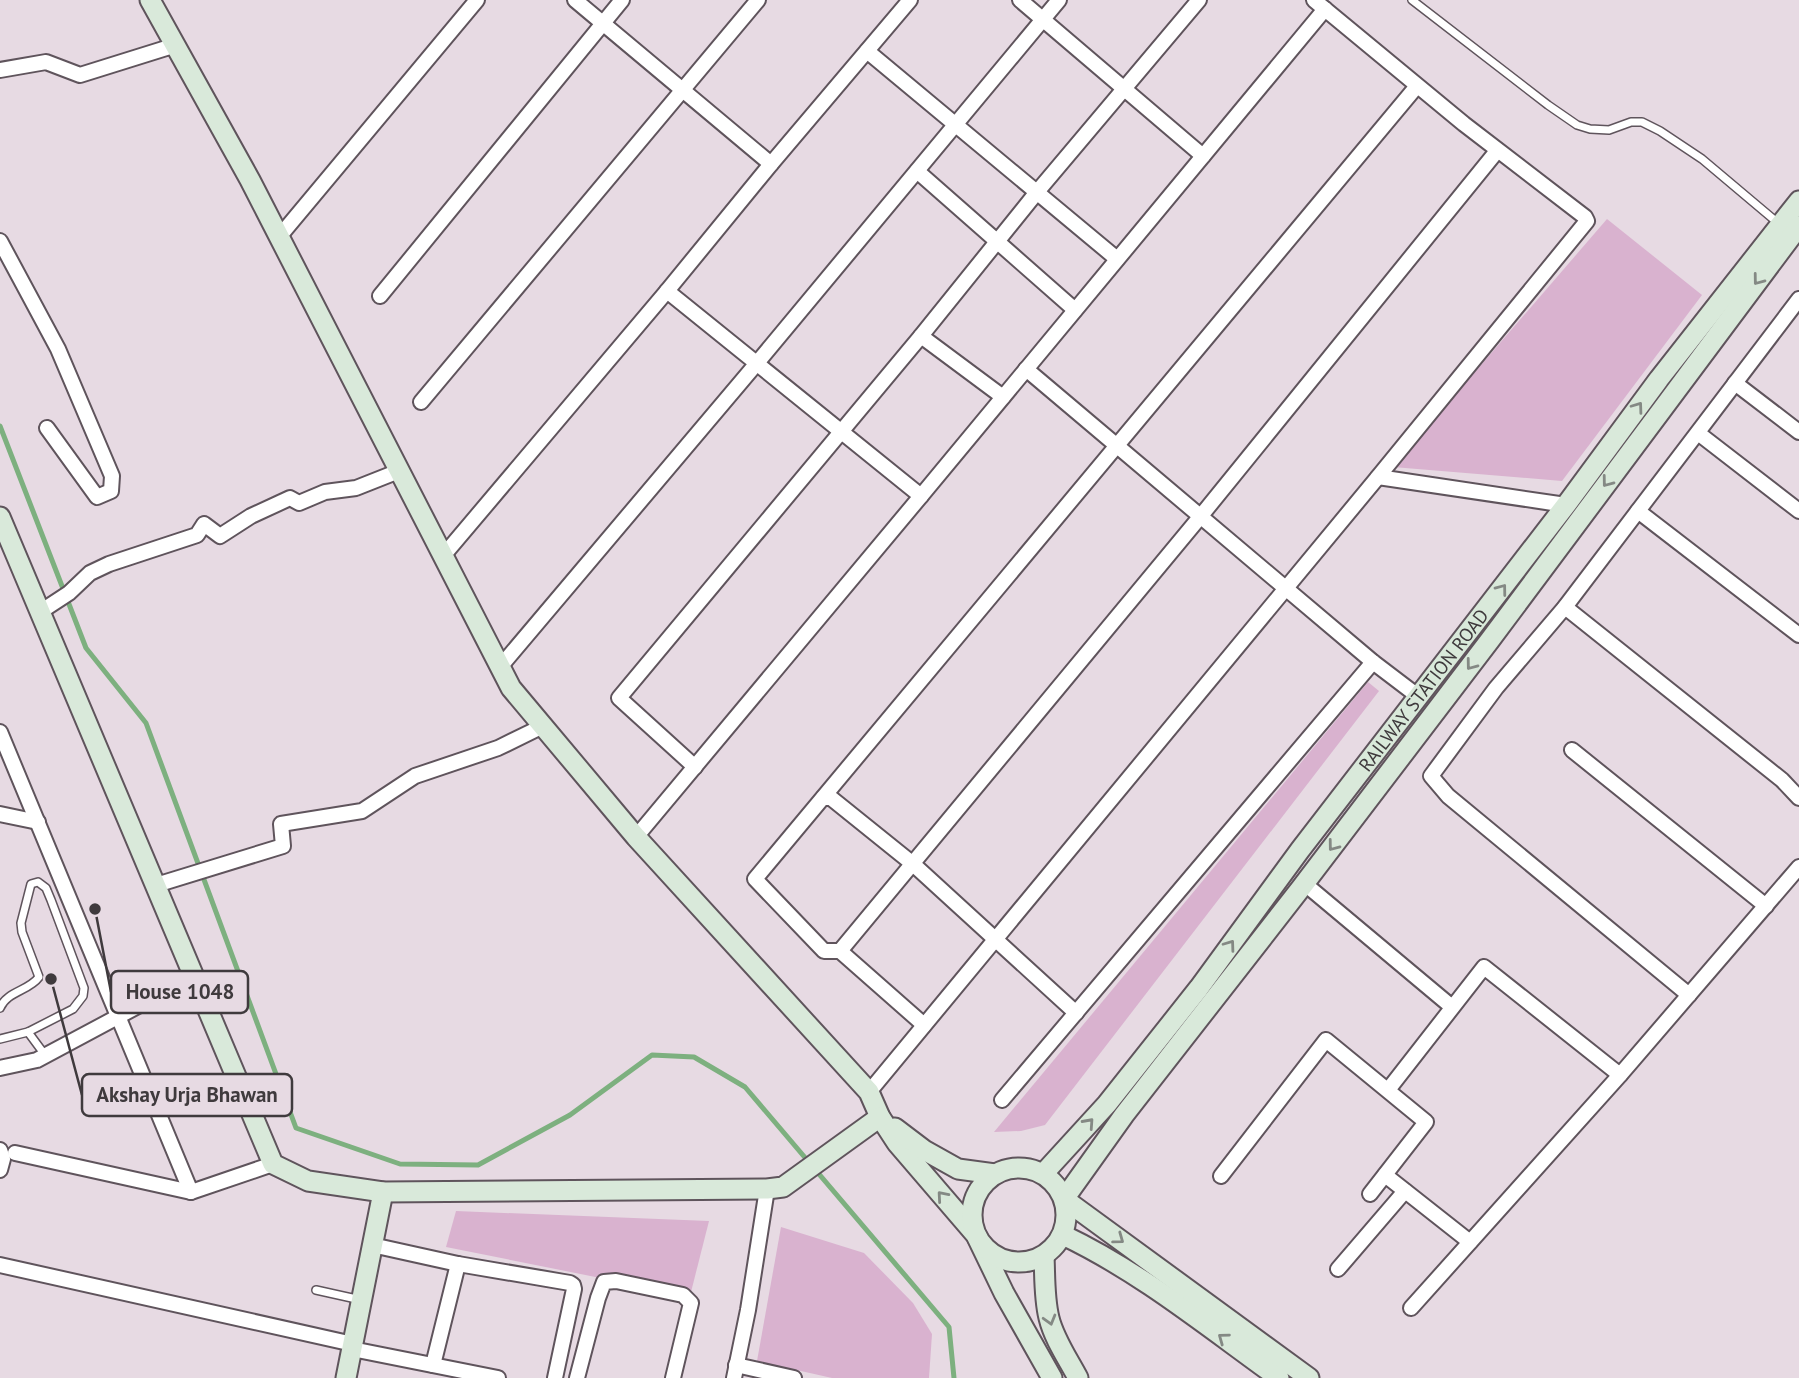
<svg xmlns="http://www.w3.org/2000/svg" width="1799" height="1378" font-family="'PT Sans',sans-serif">
<style>
.green{fill:#d9b2cf}
.lines{fill:none;stroke-linecap:round;stroke-linejoin:round}
.stream{stroke:#7db07f;stroke-width:5}
.lane-casing{stroke:#5f545c;stroke-width:10}
.street-casing{stroke:#5f545c;stroke-width:18}
.secondary-casing{stroke:#5f545c;stroke-width:23}
.lane{stroke:#fff;stroke-width:7}
.street{stroke:#fff;stroke-width:14}
.secondary{stroke:#d9e9da;stroke-width:19}
.oneway{stroke:#848984}
.labels{text-anchor:middle;stroke-width:7;stroke-linejoin:round;paint-order:stroke}
.street-label{font-size:19px;fill:#3f3a3d;stroke:#e7dae3}
.leader{fill:none;stroke:#3f3a3d;stroke-width:2.5}
.callout-dot{fill:#3f3a3d;stroke:#e7dae3;stroke-width:2.5}
.callout{fill:#e7dae3;stroke:#3f3a3d;stroke-width:2.5}
.callout-label{font-size:21px;text-anchor:middle;font-weight:bold;fill:#3f3a3d}
</style>
<rect width="100%" height="100%" fill="#e7dae3"/>
<!-- green -->
<g class="green">
<polygon points="1607,219 1702,295 1562,481 1393,467"/>
<polygon points="1368,682 1379,691 1045,1125 1021,1131 994,1132"/>
<polygon points="456,1211 709,1221 690,1296 446,1247"/>
<polygon points="781,1227 864,1253 913,1303 932,1334 929,1378 832,1378 757,1361"/>
</g>
<g class="lines">
<!-- stream -->
<polyline class="stream" points="0,426 86,648 146,723 296,1128 400,1164 478,1165 570,1115 652,1055 694,1057 745,1087 949,1327 954,1378"/>
<defs>
<g id="lane">
<polyline points="1412,0 1548,105 1577,125 1590,129 1609,130 1631,122 1642,122 1660,131 1702,159 1778,223"/>
<path d="M0,1008C7,991 29,991 39,977L22,932L21,923L31,884L38,882L46,888L51,900L84,988L83,996L73,1009L28,1032L0,1039"/>
<polyline points="28,1032 45,1055"/>
<polyline points="316,1290 361,1300"/>
</g>
<g id="street">
<polyline points="575,0 771,164"/>
<polyline points="1020,0 1203,156"/>
<polyline points="867,51 1117,259"/>
<polyline points="0,70 46,62 80,75 176,45"/>
<polyline points="917,171 1075,310"/>
<polyline points="279,237 477,0"/>
<polyline points="0,241 58,349 112,476 111,491 97,497 47,428"/>
<polyline points="667,291 921,496"/>
<polyline points="380,296 622,0"/>
<polyline points="921,336 1003,397"/>
<polyline points="1026,369 1373,662 1419,697"/>
<polyline points="1735,383 1799,432"/>
<polyline points="421,402 758,0"/>
<polyline points="1698,433 1799,511"/>
<polyline points="1378,477 1566,505"/>
<polyline points="1638,511 1799,635"/>
<polyline points="443,556 667,291 771,164 910,0"/>
<polyline points="1565,607 1782,780 1799,798"/>
<polyline points="40,612 69,593 90,573 109,564 197,535 204,524 220,536 251,516 290,498 299,503 325,492 356,488 399,471"/>
<polyline points="500,667 757,363 1059,0"/>
<polyline points="0,732 191,1192 273,1164"/>
<polyline points="1572,750 1766,906"/>
<polyline points="695,767 619,698 921,336 1037,192 1199,0"/>
<polyline points="823,798 831,798 913,864 1076,1013"/>
<polyline points="0,814 38,822"/>
<polyline points="636,837 921,496 1325,9"/>
<polyline points="1305,884 1452,1007"/>
<polyline points="156,885 283,846 281,824 362,811 415,776 498,748 543,726"/>
<polyline points="840,951 1200,517 1497,151"/>
<polyline points="1689,995 1448,796 1431,776 1496,688 1565,607 1799,299"/>
<polyline points="923,1026 924,1025 840,951 824,951 755,879 1417,86"/>
<polyline points="0,1068 37,1060 194,976"/>
<polyline points="1388,1090 1484,967 1620,1075"/>
<polyline points="869,1092 1378,477 1587,221 1585,217 1464,124 1314,0"/>
<polyline points="1002,1100 1373,662"/>
<polyline points="0,1150 3,1159 0,1170"/>
<polyline points="15,1153 191,1192"/>
<polyline points="1385,1175 1470,1242"/>
<polyline points="1221,1176 1326,1040 1426,1122 1370,1194"/>
<polyline points="372,1245 458,1264 570,1283 573,1285 574,1289 555,1378"/>
<polyline points="0,1265 353,1344"/>
<polyline points="1338,1269 1405,1191"/>
<polyline points="1411,1308 1620,1075 1799,867"/>
<polyline points="352,1349 498,1378"/>
<polyline points="433,1365 458,1264"/>
<polyline points="736,1365 794,1378"/>
<polyline points="577,1378 598,1298 604,1282 616,1281 683,1295 691,1303 673,1378"/>
<polyline points="734,1378 748,1310 767,1189"/>
</g>
<g id="secondary">
<polyline points="150,0 250,180 511,688 636,837 869,1092 880,1117 897,1143 976,1235 1004,1293 1052,1378"/>
<polyline points="0,517 273,1164 308,1181 383,1192 767,1189 783,1187 880,1117"/>
<polyline points="895,1128 924,1150 958,1169 995,1174"/>
<circle cx="1019" cy="1215" r="47"/>
<path id="s1" d="M1043,1174L1107,1104L1199,988L1300,850L1566,505L1659,379L1799,201"/>
<path d="M1063,1235C1141,1272 1209,1328 1279,1378"/>
<path d="M1044,1256C1045,1276 1044,1298 1049,1318C1054,1339 1068,1359 1078,1378"/>
<polyline points="346,1378 383,1192"/>
<polyline points="1309,1378 1064,1199 1124,1115 1301,888 1490,640 1799,226"/>
</g>
</defs>
<!-- lane casing -->
<use href="#lane" class="lane-casing"/>
<!-- street casing -->
<use href="#street" class="street-casing"/>
<!-- secondary casing -->
<use href="#secondary" class="secondary-casing"/>
<!-- lane -->
<use href="#lane" class="lane"/>
<!-- street -->
<use href="#street" class="street"/>
<!-- secondary -->
<use href="#secondary" class="secondary"/>
</g>
<!-- one-way arrows -->
<defs><path id="oneway-chevron" d="M-2-3.5L2.5 0L-2 3.5" fill="none" stroke-width="1.6" stroke-linecap="round" stroke-linejoin="round" transform="scale(1.75)"/></defs>
<g class="oneway">
<use href="#oneway-chevron" transform="translate(1758 280) rotate(127)"/>
<use href="#oneway-chevron" transform="translate(1638 407) rotate(-54)"/>
<use href="#oneway-chevron" transform="translate(1607 482) rotate(127)"/>
<use href="#oneway-chevron" transform="translate(1502 589) rotate(-53)"/>
<use href="#oneway-chevron" transform="translate(1471 665) rotate(127)"/>
<use href="#oneway-chevron" transform="translate(1333 846) rotate(127)"/>
<use href="#oneway-chevron" transform="translate(1230 945) rotate(-54)"/>
<use href="#oneway-chevron" transform="translate(1089 1123) rotate(-48)"/>
<use href="#oneway-chevron" transform="translate(942 1196) rotate(-131)"/>
<use href="#oneway-chevron" transform="translate(1119 1239) rotate(36)"/>
<use href="#oneway-chevron" transform="translate(1050 1320) rotate(74)"/>
<use href="#oneway-chevron" transform="translate(1223 1338) rotate(-144)"/>
</g>
<g class="labels">
<!-- street labels -->
<g class="street-label">
<text dy="7" stroke="none"><textPath href="#s1" startOffset="616">RAILWAY STATION ROAD</textPath></text>
</g>
</g>
<!-- callouts -->
<path class="leader" d="M95 909L111 992M51 979L82 1095"/>
<g class="callout-dot">
<circle cx="95" cy="909" r="7"/>
<circle cx="51" cy="979" r="7"/>
</g>
<g class="callout">
<rect x="111" y="971" width="137" height="42" rx="7"/>
<rect x="82" y="1074" width="210" height="42" rx="7"/>
</g>
<g class="callout-label">
<text x="180" y="999">House 1048</text>
<text x="187" y="1102">Akshay Urja Bhawan</text>
</g>
</svg>
